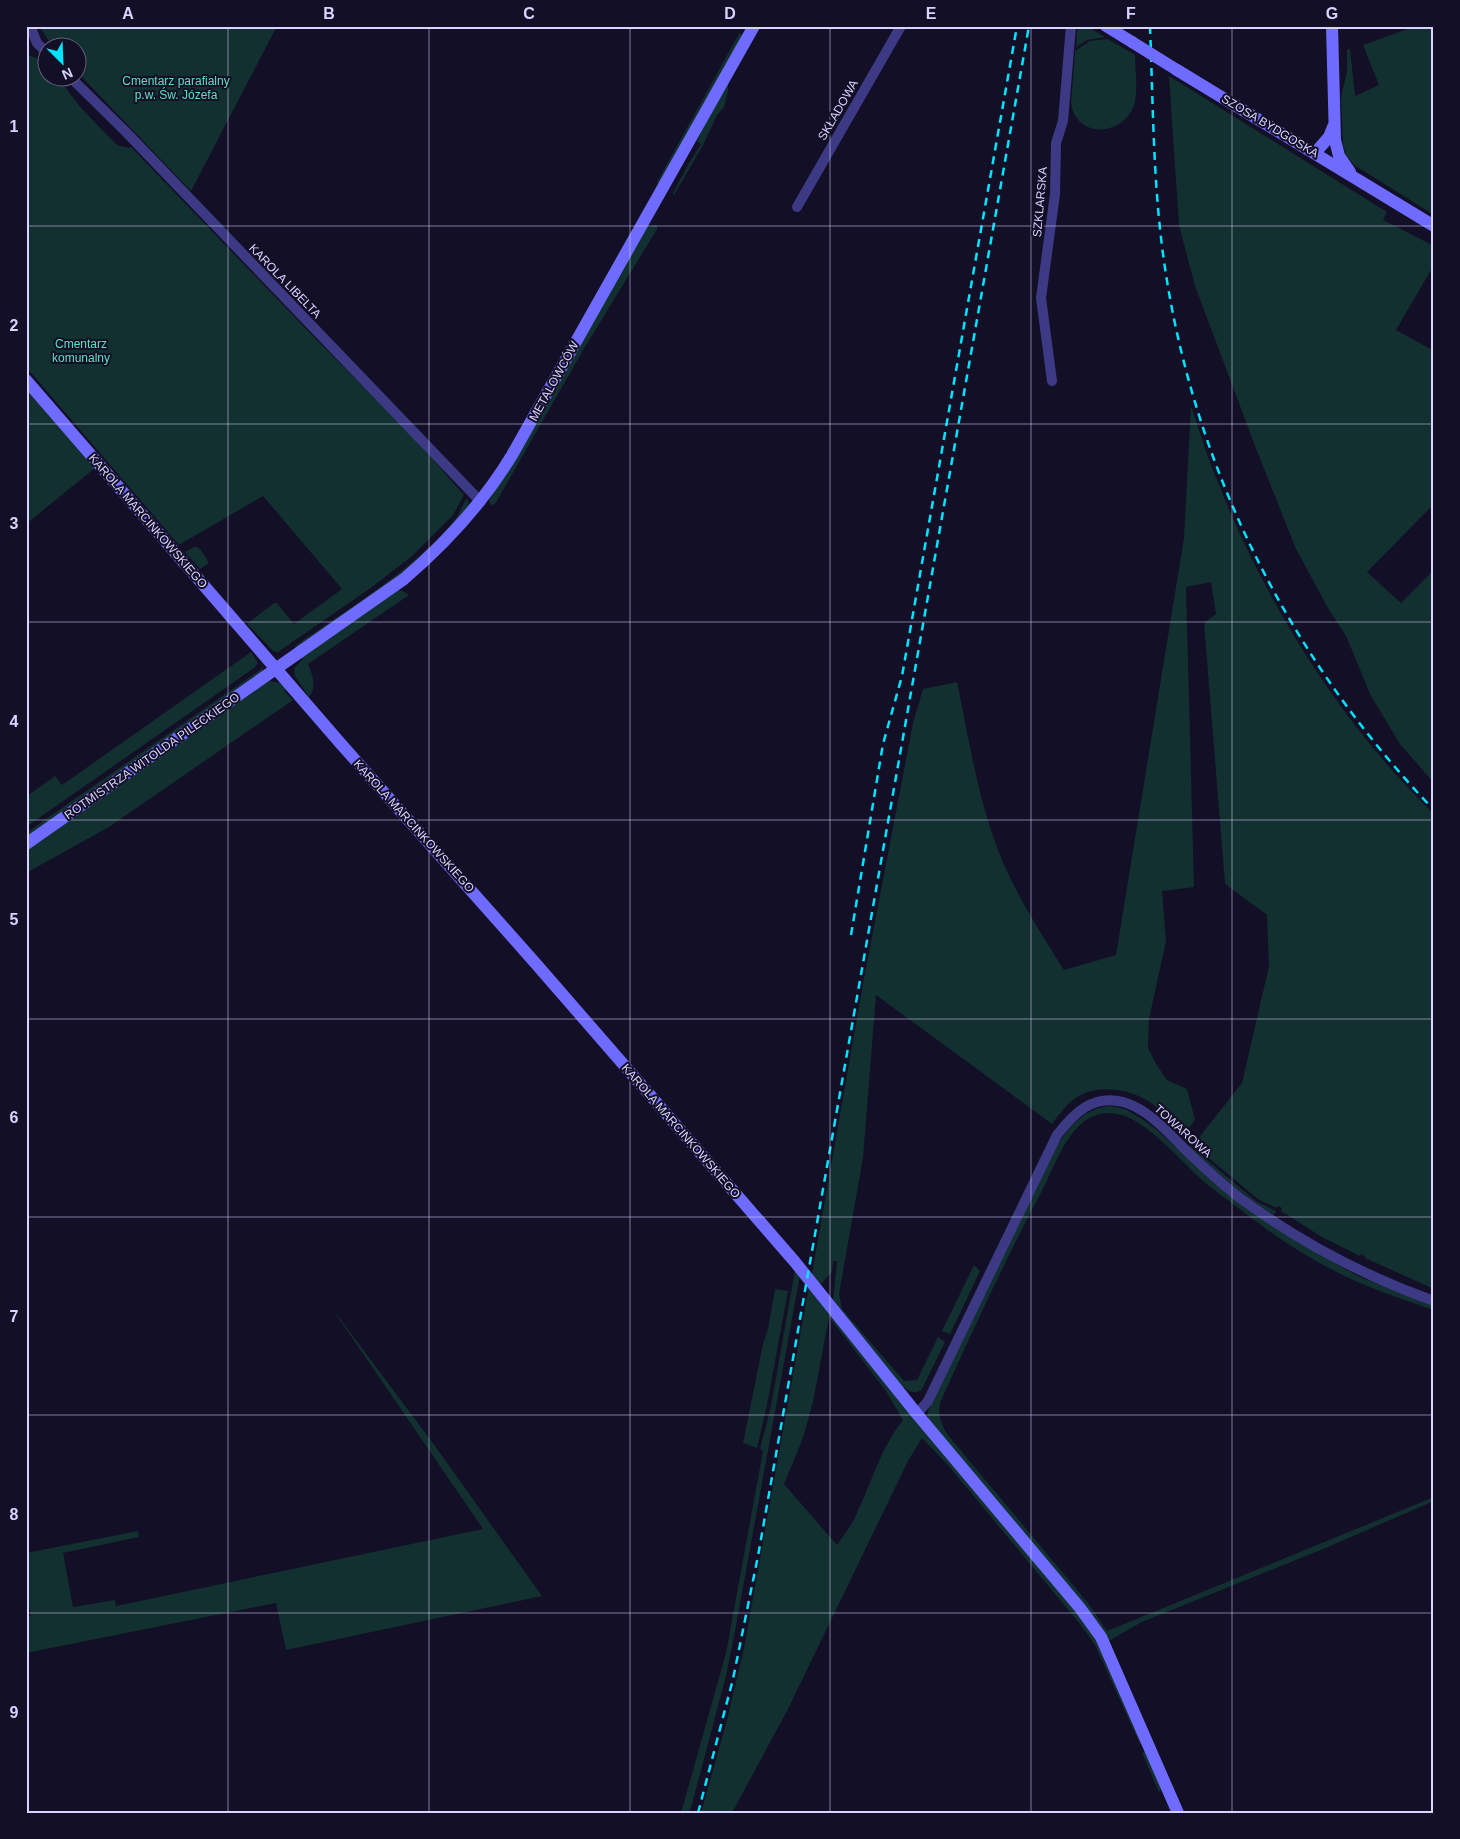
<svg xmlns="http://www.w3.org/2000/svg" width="1460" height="1839" font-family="Arial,sans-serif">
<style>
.green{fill:#12302f;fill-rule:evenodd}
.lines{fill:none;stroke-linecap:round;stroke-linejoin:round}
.street{stroke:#3d3a85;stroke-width:10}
.secondary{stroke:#6f6bff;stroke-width:12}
.rail{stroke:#00e5ff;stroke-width:2.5;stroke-dasharray:8 6;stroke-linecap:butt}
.secondary-bridge{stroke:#6f6bff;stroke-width:12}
.grid{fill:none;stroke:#d9d4ff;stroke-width:1;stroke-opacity:0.55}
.labels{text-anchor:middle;stroke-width:4;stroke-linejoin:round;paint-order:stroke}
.park-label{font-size:12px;fill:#5fe0c0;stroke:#130f26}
.street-label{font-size:12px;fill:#d9d4ff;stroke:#130f26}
.neatline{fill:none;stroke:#d9d4ff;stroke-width:2}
.grid-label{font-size:16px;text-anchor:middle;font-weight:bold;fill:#d9d4ff}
</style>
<rect width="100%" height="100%" fill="#130f26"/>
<!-- green -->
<g class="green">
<polygon points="43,26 277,26 191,191 78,73 78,48 53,47 41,29"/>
<polygon points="1081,26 1086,26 1105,37 1087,40 1076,47 1077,31"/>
<polygon points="1416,26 1434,26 1434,215 1354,165 1346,155 1343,145 1341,97 1347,71 1347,50 1350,49 1355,96 1379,85 1363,45"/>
<polygon points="740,32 742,36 659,185 657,182"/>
<path d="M1108,39L1135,55C1135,70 1138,87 1135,102C1126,137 1075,140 1071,102L1075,51L1090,41Z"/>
<polygon points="26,54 44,61 47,65 48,78 58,78 81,108 117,145 129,148 131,147 309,332 415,439 464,495 453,515 412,556 372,587 278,652 273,651 247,624 274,603 277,603 294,624 342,589 263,496 179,545 26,367"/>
<polygon points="1169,76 1387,212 1383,220 1434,246 1434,265 1396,330 1434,351 1434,504 1367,572 1401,603 1434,570 1434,783 1400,744 1371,696 1346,636 1328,608 1296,549 1257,451 1195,286 1179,225"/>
<polygon points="728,84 728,91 724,107 717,115 703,145 674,195 673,193 689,163 701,144 697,142 706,120"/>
<polygon points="654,225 657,226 657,229 585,347 495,504 490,505 489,500 647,227"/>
<polygon points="26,389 95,468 26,524"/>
<path d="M1191,406C1200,433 1208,459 1219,485C1265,602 1343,727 1434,814V1289L1365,1258V1256L1361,1254L1360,1256L1320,1236L1281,1211L1282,1208L1278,1206L1277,1208L1259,1200L1193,1145L1242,1083L1269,966L1267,915L1225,884L1204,623L1216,614L1211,582L1186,587L1194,887L1162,891L1166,941L1149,1019L1148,1048L1156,1064L1167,1080L1187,1089L1195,1120L1183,1135C1173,1125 1162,1111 1150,1102C1128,1088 1094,1083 1073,1100C1064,1107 1058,1116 1052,1124L876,995L863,1158L839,1294L842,1309L904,1381L917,1380L938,1337L945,1342L922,1389C917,1394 909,1393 904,1387L902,1389L833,1302L837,1261H833L832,1272L821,1284L812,1274L863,984L913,723L923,689L957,682C968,734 976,788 994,839C1010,886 1038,928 1064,970L1116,955L1184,538Z"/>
<path d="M467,498L469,504L466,512L406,571L296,650L295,646C347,609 416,569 456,518C460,512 463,504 467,498Z"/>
<polygon points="194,547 197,547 201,550 209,563 200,569 185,552"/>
<path d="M396,590L403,591L409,595L308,664C313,676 317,686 309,697L295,676L294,668L302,660L303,656Z"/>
<polygon points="251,652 258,663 254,668 26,827 26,797 55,776 62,785"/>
<polygon points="263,665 262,673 26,838 26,833 260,670"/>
<polygon points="269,681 280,683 287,689 284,691 293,700 109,827 26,873 26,849"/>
<path d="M1110,1106L1125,1109L1142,1119L1157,1130L1215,1184L1308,1248L1358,1276L1434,1306V1310C1398,1298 1362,1286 1329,1268C1288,1247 1250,1217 1213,1189C1187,1169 1166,1140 1137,1122C1125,1114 1108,1110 1094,1116C1083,1120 1075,1129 1069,1138C1056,1156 1049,1179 1038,1198C1003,1265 971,1334 940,1403C938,1416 941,1423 947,1434L1088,1603L1107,1631L1434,1497V1501L1323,1549L1142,1622L1107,1642L928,1421V1411L1056,1148C1069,1126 1083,1109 1110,1106Z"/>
<path d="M1189,1145L1257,1202L1276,1211L1274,1215C1243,1196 1216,1172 1190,1148Z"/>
<polygon points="974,1265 980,1271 950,1334 942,1331"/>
<polygon points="795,1270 800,1275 735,1631 726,1676 692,1804 689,1813 681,1813 726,1653 763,1451 760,1449 771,1406"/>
<path d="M809,1286L1089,1625L1144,1743L1140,1744L1095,1645L1080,1624L947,1464L922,1438L908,1461L788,1709L732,1813H701L727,1720L744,1648ZM829,1317L886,1391L903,1420C881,1447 871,1484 856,1515C851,1526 844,1535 837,1545L784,1484L803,1438L813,1402Z"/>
<polygon points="775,1289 788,1291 767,1405 757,1448 743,1443 763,1344 768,1329"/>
<polygon points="329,1304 435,1446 542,1596 286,1650 276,1603 26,1653 26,1617 31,1616 26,1591 26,1553 138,1531 139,1537 63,1553 73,1607 115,1600 116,1606 483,1529"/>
<polygon points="1147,1751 1161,1790 1159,1792 1142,1753"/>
</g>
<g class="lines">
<!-- street -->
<g class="street">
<polyline points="30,26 37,43 48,54"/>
<polyline points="71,78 125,131 481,502"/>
<polyline points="797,207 901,26"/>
<polyline points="1052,381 1041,298 1055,194 1056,143 1063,121 1071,26"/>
<path d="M917,1414L928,1401L1057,1135C1074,1113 1093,1094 1123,1102C1152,1110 1173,1139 1194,1158C1209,1172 1224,1186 1240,1198C1300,1242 1364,1276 1434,1301"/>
</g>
<!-- secondary -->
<g class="secondary">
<polyline points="1106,26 1132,42"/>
<polyline points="1332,26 1335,140 1339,156 1350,172"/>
<polyline points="1177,70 1434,226"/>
<polyline points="1315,153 1329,137 1333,127"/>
<polyline points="26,380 341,744 537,965 795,1262 917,1414 1080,1608 1101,1637 1178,1813"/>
<path d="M26,844L404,579C446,543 483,503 512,455L754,26"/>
</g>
<!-- rail -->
<g class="rail">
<path d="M1150,26C1153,102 1153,179 1163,254C1191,463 1288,658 1434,810"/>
<polyline points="851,935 883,744 902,676 1017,26"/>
<polyline points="698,1813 733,1679 758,1556 1029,26"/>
</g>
<!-- secondary-bridge -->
<polyline class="secondary-bridge" points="1132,42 1177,70"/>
</g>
<!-- grid -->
<path class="grid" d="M228,26V1813M429,26V1813M630,26V1813M830,26V1813M1031,26V1813M1232,26V1813M26,226H1434M26,424H1434M26,622H1434M26,820H1434M26,1019H1434M26,1217H1434M26,1415H1434M26,1613H1434"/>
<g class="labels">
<!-- park labels -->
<g class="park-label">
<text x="176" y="85">Cmentarz parafialny<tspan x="176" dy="14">p.w. Św. Józefa</tspan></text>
<text x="81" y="348">Cmentarz<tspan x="81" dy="14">komunalny</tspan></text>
</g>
<!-- street labels -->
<g class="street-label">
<text transform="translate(838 110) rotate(-60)" y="4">SKŁADOWA</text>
<text transform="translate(1270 126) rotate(31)" y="4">SZOSA BYDGOSKA</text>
<text transform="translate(1040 202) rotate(-85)" y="4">SZKLARSKA</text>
<text transform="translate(285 281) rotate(46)" y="4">KAROLA LIBELTA</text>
<text transform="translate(554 381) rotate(-61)" y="4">METALOWCÓW</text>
<text transform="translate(148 521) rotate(49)" y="4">KAROLA MARCINKOWSKIEGO</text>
<text transform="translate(152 756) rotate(-35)" y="4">ROTMISTRZA WITOLDA PILECKIEGO</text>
<text transform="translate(414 826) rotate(48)" y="4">KAROLA MARCINKOWSKIEGO</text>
<text transform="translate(681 1131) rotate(49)" y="4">KAROLA MARCINKOWSKIEGO</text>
<text transform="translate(1183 1131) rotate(42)" y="4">TOWAROWA</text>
</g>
</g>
<!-- border -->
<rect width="1460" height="1839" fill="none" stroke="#130f26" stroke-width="55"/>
<!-- north arrow -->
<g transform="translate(62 62) rotate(156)"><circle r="24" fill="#130f26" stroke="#625e7d"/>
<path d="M0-4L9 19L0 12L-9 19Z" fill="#00e5ff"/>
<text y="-8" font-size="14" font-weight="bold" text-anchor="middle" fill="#d9d4ff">N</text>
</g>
<rect x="28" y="28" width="1404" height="1784" class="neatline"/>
<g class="grid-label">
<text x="128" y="19">A</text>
<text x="329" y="19">B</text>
<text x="529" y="19">C</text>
<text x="730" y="19">D</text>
<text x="931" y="19">E</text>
<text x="1131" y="19">F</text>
<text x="1332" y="19">G</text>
<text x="14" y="132">1</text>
<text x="14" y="331">2</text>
<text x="14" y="529">3</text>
<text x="14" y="727">4</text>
<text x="14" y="925">5</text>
<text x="14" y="1123">6</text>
<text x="14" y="1322">7</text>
<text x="14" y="1520">8</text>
<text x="14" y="1718">9</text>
</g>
</svg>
